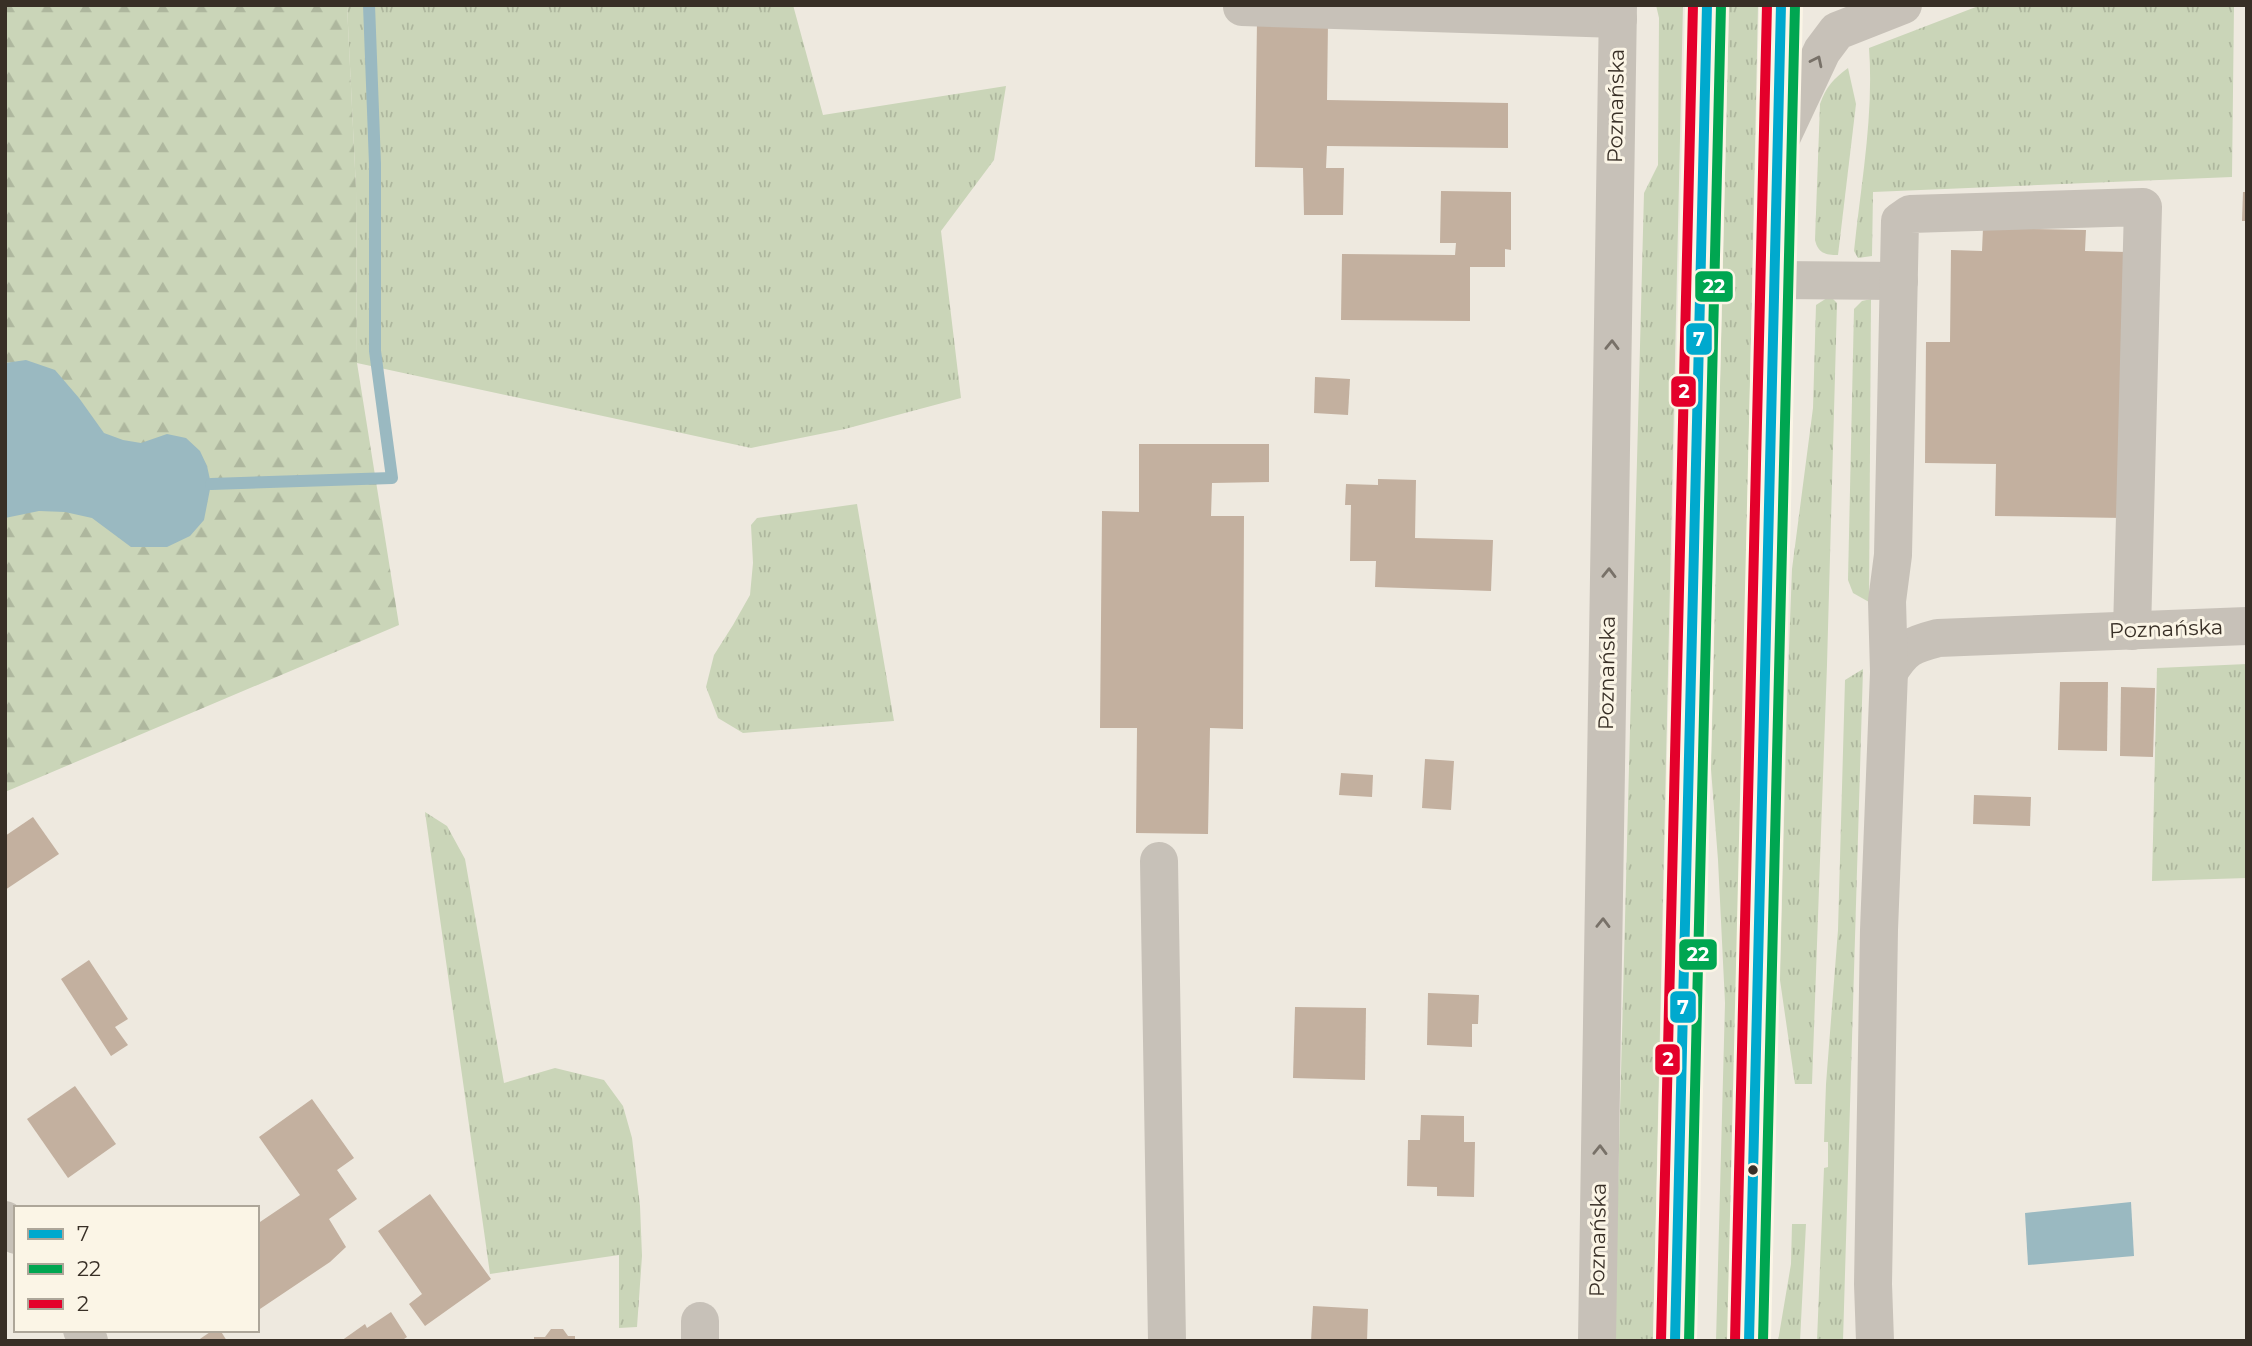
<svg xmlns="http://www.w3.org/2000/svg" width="2252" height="1346" font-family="Montserrat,sans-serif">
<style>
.grass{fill:url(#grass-tufts)}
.forest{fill:url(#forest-firs)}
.water{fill:#9ab9c1}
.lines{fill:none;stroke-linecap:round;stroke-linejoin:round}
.stream{stroke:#9ab9c1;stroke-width:12}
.building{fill:#c3b09f}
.minor{stroke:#c7c1b8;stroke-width:38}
.major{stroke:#aba69e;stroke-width:38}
.bus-1-casing{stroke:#fbf5e6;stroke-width:16}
.bus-2-casing{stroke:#fbf5e6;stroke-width:16}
.bus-3-casing{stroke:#fbf5e6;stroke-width:16}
.bus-1{stroke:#00a9ce;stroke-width:10}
.bus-2{stroke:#00a651;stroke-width:10}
.bus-3{stroke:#e4002b;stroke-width:10}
.oneway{stroke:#787168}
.bus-dot{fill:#382f26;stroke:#fbf5e6;stroke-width:2.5}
.labels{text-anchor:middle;stroke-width:6;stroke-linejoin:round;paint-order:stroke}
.street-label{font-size:21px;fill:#382f26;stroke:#fbf5e6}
.line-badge{stroke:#fbf5e6;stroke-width:2.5}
.badge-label{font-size:19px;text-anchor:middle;font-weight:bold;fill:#fff}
</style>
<defs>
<pattern id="grass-tufts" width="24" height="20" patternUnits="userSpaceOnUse" patternTransform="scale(1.75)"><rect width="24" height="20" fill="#cad5b8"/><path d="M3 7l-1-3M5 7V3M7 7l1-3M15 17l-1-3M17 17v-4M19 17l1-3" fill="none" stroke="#aeb79e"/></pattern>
<pattern id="forest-firs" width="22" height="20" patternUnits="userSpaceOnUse" patternTransform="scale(1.75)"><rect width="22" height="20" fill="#cad5b8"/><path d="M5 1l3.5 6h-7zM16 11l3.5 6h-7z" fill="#aeb79e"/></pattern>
</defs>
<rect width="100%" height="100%" fill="#eee9df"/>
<!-- grass -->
<g class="grass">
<polygon points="347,5 793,5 823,115 1006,86 994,160 941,231 961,398 845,429 751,448 357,363 356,189"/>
<polygon points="1656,5 1683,5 1653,1341 1614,1341 1644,193 1658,165 1659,18"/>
<polygon points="1729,5 1758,5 1730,1341 1716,1341 1725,1003 1718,860 1711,769"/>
<path d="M1981,5H2234L2232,177L1873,192L1872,256L1858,258L1854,251C1861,184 1874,115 1869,48Z"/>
<path d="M1848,68L1856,104L1838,255C1825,255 1818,253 1815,240L1820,104C1826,87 1833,79 1848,68Z"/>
<polygon points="1827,298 1833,299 1837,303 1827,665 1812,1084 1795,1084 1780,980 1787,701 1792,569 1813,408 1816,305"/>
<polygon points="1871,299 1869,602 1853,593 1848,580 1854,309 1862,301"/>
<polygon points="857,504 894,721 743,733 718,718 706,687 714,655 733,625 750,595 753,563 751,525 757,518"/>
<polygon points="2247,664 2247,878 2152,881 2157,668"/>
<polygon points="1863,669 1843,1341 1817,1341 1824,1168 1828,1167 1828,1142 1824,1142 1826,1084 1838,930 1845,680"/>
<polygon points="425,812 447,826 465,859 504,1083 555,1068 604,1080 623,1106 632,1138 640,1206 642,1256 637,1327 619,1328 619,1255 490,1274"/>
<polygon points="1792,1224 1806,1224 1800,1341 1778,1341 1791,1264"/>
</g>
<!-- forest -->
<polygon class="forest" points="5,5 347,5 356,189 357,363 399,625 5,792"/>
<!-- water -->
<g class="water">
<polygon points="26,360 55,370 79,398 104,433 123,440 141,443 167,434 186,438 200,451 207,466 211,484 204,520 190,536 167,547 131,547 92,518 65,512 39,511 5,518 5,363"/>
<polygon points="2131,1202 2134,1256 2028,1265 2025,1213"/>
</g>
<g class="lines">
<!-- stream -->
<polyline class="stream" points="211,484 392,478 375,351 375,164 369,5"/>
</g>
<!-- building -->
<g class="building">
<polygon points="1257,21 1328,22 1327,100 1508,103 1508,148 1327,146 1326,168 1344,168 1343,215 1304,215 1303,168 1255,167"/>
<polygon points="1441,191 1511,192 1511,250 1505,249 1505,267 1470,267 1470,321 1341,320 1342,254 1455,255 1456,243 1440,243"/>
<polygon points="2243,192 2247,192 2247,221 2242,221"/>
<polygon points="1983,228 2086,230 2085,251 2127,252 2123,518 1995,516 1996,464 1925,463 1926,342 1950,342 1951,250 1982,251"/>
<polygon points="1315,377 1350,379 1348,415 1314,413"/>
<polygon points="1139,444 1269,444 1269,482 1212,483 1211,516 1244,516 1243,729 1210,728 1208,834 1136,833 1137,728 1100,728 1102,511 1139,512"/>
<polygon points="1378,479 1416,480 1415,538 1493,540 1491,591 1375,587 1376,561 1350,561 1351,505 1345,505 1346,484 1378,485"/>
<polygon points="2060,682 2108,682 2107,751 2058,750"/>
<polygon points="2121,687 2155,688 2153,757 2120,756"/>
<polygon points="1425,759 1454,761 1451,810 1422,808"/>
<polygon points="1341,773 1373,775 1372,797 1339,795"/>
<polygon points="1974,795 2031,797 2030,826 1973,824"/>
<polygon points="33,817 59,854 5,890 5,836"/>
<polygon points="89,960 128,1019 115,1027 128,1045 111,1056 61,979"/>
<polygon points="1428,993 1479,995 1478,1024 1472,1024 1472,1047 1427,1045"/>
<polygon points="1295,1007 1366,1008 1365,1080 1293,1078"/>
<polygon points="75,1086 116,1144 68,1178 27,1119"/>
<polygon points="312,1099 354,1158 337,1170 357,1199 329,1219 346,1247 330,1262 260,1309 257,1304 257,1224 300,1195 259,1137"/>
<polygon points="1421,1115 1464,1116 1464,1142 1475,1142 1474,1197 1437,1196 1437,1187 1407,1186 1408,1140 1420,1140"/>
<polygon points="430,1194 491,1279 425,1326 409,1304 422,1294 378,1231"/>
<polygon points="1313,1306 1368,1309 1367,1341 1311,1341"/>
<polygon points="391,1312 407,1337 401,1341 341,1341 365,1324 367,1328"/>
<polygon points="551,1329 563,1329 568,1336 575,1336 575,1341 534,1341 534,1337 545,1337"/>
<polygon points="213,1330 220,1330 227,1341 197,1341"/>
</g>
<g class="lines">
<!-- minor -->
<g class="minor">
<polyline points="1242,7 1618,19"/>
<polyline points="1778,145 1822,51 1837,31 1903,5"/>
<polyline points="1775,280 1899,281"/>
<path d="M1889,672C1904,648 1911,645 1938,638L2247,626"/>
<polyline points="1159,861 1167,1341"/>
<polyline points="5,1220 16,1235"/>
<polyline points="700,1321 700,1341"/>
<polyline points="82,1330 89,1341"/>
<polyline points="1597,1341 1618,5"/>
<polyline points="1875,1341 1873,1284 1879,930 1889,672 1887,601 1893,555 1900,221 1910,214 2143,207 2132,631"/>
</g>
<!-- major -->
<g class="major">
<polyline points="1675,1341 1707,5"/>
<polyline points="1749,1341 1781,5"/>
</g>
<defs>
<g id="bus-1">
<polyline points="1675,1341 1707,5"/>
<polyline points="1749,1341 1781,5"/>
</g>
<g id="bus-2">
<polyline points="1689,1341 1721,5"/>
<polyline points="1763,1341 1795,5"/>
</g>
<g id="bus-3">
<polyline points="1661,1341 1693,5"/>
<polyline points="1735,1341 1767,5"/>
</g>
</defs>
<!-- bus-1 casing -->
<use href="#bus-1" class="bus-1-casing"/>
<!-- bus-2 casing -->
<use href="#bus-2" class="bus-2-casing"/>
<!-- bus-3 casing -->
<use href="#bus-3" class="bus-3-casing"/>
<!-- bus-1 -->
<use href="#bus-1" class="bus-1"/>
<!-- bus-2 -->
<use href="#bus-2" class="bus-2"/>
<!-- bus-3 -->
<use href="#bus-3" class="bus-3"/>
</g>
<!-- one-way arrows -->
<defs><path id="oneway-chevron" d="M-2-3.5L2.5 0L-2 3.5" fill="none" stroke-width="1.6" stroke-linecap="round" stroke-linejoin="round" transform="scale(1.75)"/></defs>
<g class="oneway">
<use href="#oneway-chevron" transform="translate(1817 61) rotate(-64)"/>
<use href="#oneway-chevron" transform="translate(1612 345) rotate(-89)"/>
<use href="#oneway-chevron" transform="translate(1609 573) rotate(-89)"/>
<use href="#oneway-chevron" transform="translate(1603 923) rotate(-89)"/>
<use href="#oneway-chevron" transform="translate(1600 1150) rotate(-89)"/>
</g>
<!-- markers -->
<circle class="bus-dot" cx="1753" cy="1170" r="6"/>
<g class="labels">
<!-- street labels -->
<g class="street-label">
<text transform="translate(1616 106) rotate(-89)" y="7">Poznańska</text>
<text transform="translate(2166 629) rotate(-2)" y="7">Poznańska</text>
<text transform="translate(1607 673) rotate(-89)" y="7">Poznańska</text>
<text transform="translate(1598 1240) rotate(-89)" y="7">Poznańska</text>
</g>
</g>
<g class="line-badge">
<rect x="1694" y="270" width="40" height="33" rx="7" fill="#00a651"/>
<rect x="1685" y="322" width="28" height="34" rx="7" fill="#00a9ce"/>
<rect x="1670" y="375" width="27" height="33" rx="7" fill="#e4002b"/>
<rect x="1678" y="938" width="40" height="33" rx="7" fill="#00a651"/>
<rect x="1669" y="990" width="28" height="34" rx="7" fill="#00a9ce"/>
<rect x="1654" y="1043" width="27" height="33" rx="7" fill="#e4002b"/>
</g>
<g class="badge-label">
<text x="1714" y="293">22</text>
<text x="1699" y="346">7</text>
<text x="1684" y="398">2</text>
<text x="1698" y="961">22</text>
<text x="1683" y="1014">7</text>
<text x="1668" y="1066">2</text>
</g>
<!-- border -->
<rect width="2252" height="1346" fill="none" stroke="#382f26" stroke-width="14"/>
<!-- legend -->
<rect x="14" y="1206" width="245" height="126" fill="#fbf5e6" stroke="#ada699" stroke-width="2"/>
<rect x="28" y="1229" width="35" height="10" fill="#00a9ce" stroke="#ada699" stroke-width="2"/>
<text x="77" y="1241" font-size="21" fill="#382f26">7</text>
<rect x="28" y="1264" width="35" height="10" fill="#00a651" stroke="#ada699" stroke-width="2"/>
<text x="77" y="1276" font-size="21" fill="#382f26">22</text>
<rect x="28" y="1299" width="35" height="10" fill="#e4002b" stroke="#ada699" stroke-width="2"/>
<text x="77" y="1311" font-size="21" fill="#382f26">2</text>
</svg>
